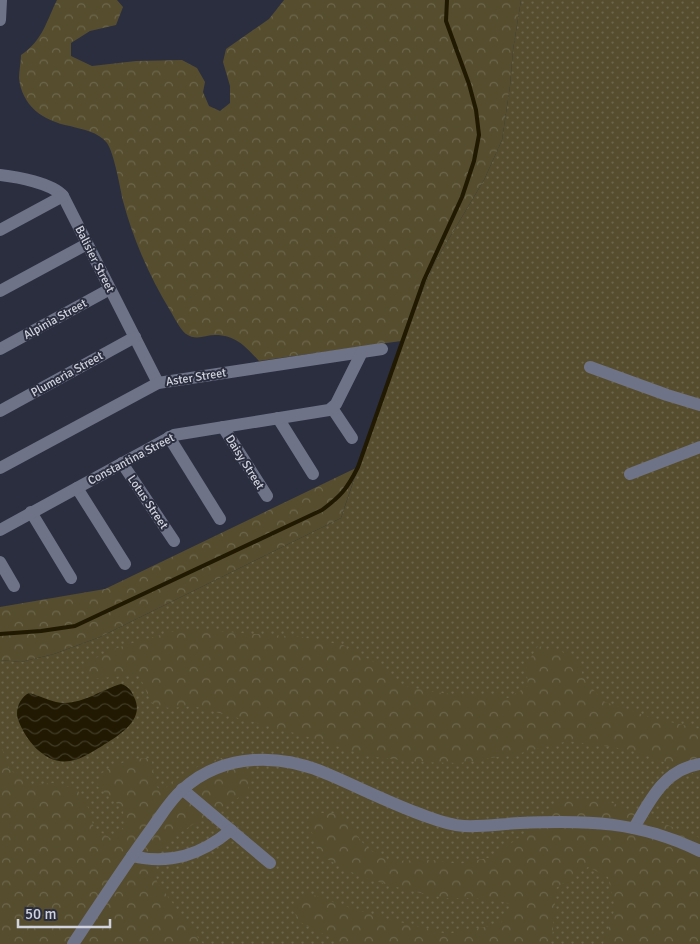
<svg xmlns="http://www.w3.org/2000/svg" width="700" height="944" font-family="Signika,sans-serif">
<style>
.grass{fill:url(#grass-dots)}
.forest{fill:url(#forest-crowns)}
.water{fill:url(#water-waves)}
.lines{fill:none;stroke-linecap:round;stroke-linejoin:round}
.stream{stroke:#211901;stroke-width:4}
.minor{stroke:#6f7387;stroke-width:12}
.labels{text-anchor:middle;stroke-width:4;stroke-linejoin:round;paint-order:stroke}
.street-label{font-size:12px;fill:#d0d2dd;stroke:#2b2e3f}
</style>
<defs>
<pattern id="grass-dots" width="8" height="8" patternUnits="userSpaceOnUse" patternTransform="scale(1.25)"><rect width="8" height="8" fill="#564d2e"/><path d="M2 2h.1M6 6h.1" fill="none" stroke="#6d664c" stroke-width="1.8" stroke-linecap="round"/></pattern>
<pattern id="forest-crowns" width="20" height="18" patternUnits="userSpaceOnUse" patternTransform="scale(1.25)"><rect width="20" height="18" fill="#564d2e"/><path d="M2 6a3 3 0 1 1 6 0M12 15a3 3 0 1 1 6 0" fill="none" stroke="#6d664c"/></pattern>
<pattern id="water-waves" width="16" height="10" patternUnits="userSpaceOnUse" patternTransform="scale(1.25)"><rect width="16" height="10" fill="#211901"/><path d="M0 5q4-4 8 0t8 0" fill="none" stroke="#403a26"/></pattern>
</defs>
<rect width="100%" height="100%" fill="#2b2e3f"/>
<!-- grass -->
<polygon class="grass" points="521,0 700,0 700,944 0,944 0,660 21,662 54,654 100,637 341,518 401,341 435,262 484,180 502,140 510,86 513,50"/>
<!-- forest -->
<g class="forest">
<path d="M57,0H117L123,7L116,25L90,31L71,43V56L92,66L136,61L182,60L197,68L205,82L203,92L209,106L220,111L230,103V86L223,62L226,49L269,19L284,0H521L513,50L510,86L502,140L484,180L435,262L401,341L259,361C246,347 236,335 215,335C205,335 196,341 186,334C180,329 175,319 171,312C150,278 133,239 123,201C120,187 114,153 107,143C99,132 81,129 70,126C43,121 22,106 19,78C19,71 21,62 21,55C43,40 46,22 57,0Z"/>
<polygon points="358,467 341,518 100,637 54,654 21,662 0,660 0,607 105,589"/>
<path d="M184,629L301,637L343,645L379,665L397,684L433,692L461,695H494L508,698L528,686L526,665L538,646L561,651L578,663L586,682L605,702L653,718L700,729V776L632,750L568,741L521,753L460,763L416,762L368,756L302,735L193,706L170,708L154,706C147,696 145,686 139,676H123L91,679L83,669C98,648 159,636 184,629Z"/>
<path d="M0,743L9,769L31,785L53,783L77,789L88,807L94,828L110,838L124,827L123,809L97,786L102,772L131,759L150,758C158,772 147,781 162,791C184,772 201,763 229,756L252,775L247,792C230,804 166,837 159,851C155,860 155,872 157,882L203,944H0Z"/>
<polygon points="581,798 605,800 700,838 700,944 603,944 615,908 608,877 588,867 556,888 552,941 548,944 343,944 300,922 291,908 308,893 341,905 384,918 447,934 500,924 515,906 500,901 472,898 445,898 407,890 361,877 321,856 307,820 319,813 339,813 366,847 388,861 433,860 459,864 492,857 521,836 561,801"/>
</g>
<!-- water -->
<path class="water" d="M121,684C128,686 131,690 134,697C146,720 118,736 102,746C92,752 82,759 70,761C46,765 27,742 19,722C14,712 19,698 29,693C38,695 47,700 56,702C79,707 100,690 121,684Z"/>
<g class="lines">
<!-- stream -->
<path class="stream" d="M0,634L41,631L75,626L322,510C341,496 347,489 358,467L424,280L462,197L474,161L479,135L476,110L469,84L446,21L447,0"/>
<!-- minor -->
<g class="minor">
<polyline points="0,20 1,0"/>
<path d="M0,175C17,177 52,183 63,196L158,383"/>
<polyline points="0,230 63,196"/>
<polyline points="0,291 87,244"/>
<polyline points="0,349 110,289"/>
<polyline points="590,367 667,395 700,405"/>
<polyline points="332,408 352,438"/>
<polyline points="0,411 135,337"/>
<polyline points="278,418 313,474"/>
<polyline points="223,427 267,496"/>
<polyline points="169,437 220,519"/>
<polyline points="122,463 174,541"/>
<polyline points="0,468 158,383 382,349"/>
<polyline points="630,474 700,447"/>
<polyline points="77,488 125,564"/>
<polyline points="31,512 71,578"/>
<polyline points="0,530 174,435 329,410 336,404 362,352"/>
<polyline points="0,562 14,586"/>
<polyline points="182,789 270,863"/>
<path d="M634,828C650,800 665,769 700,764"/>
<path d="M132,856C170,865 201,855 231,830"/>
<path d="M73,944C99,905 124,866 152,828C161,816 170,800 182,790C223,752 282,753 330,775C360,788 390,803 420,814C434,819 448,825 464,826C482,827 501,824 520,823C587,820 638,821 700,851"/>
</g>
</g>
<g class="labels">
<!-- street labels -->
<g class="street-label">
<text transform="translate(95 259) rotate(63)" y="4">Balisier Street</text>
<text transform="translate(55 319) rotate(-29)" y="4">Alpinia Street</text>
<text transform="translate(67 374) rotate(-29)" y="4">Plumeria Street</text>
<text transform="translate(196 377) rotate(-9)" y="4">Aster Street</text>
<text transform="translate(131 459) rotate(-28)" y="4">Constantina Street</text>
<text transform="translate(245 462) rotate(58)" y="4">Daisy Street</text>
<text transform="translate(148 502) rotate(56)" y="4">Lotus Street</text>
</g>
</g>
<!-- scale -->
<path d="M18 919v8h92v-8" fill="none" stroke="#d0d2dd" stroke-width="2.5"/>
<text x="25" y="919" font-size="15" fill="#d0d2dd" stroke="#2b2e3f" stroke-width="4" paint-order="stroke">50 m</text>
</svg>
